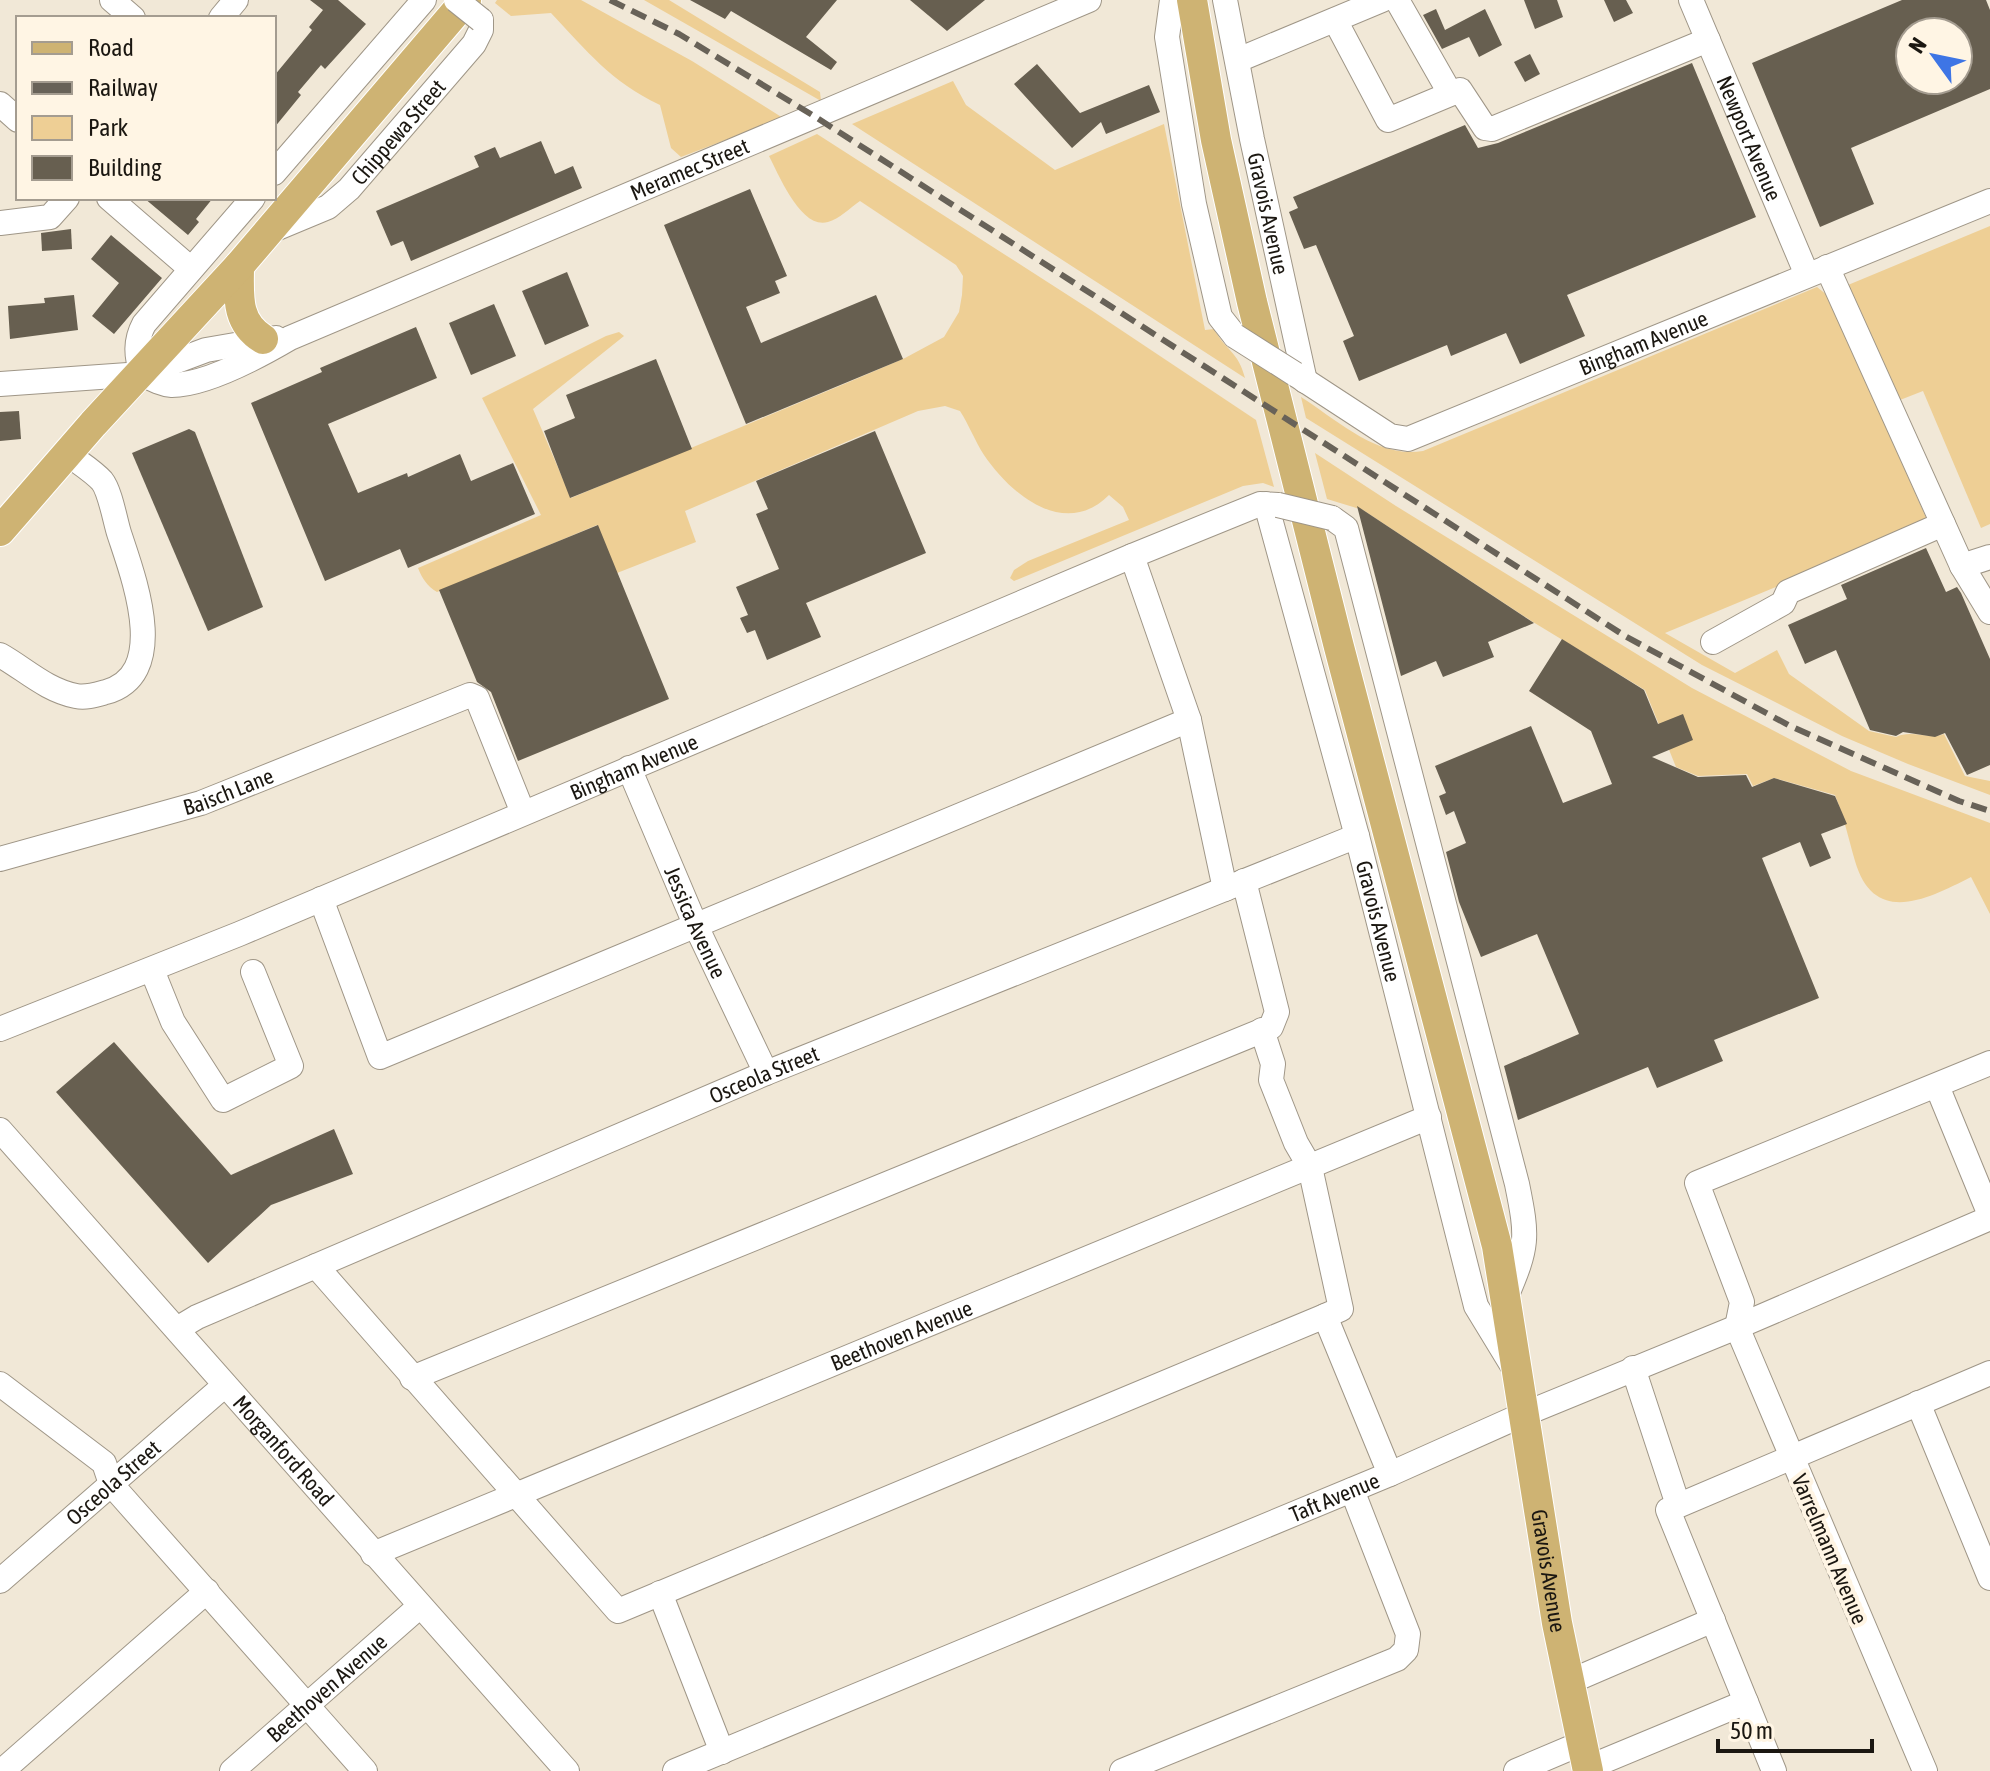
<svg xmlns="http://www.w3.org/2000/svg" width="1990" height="1771" font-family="'Asap Condensed',sans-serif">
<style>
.green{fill:#eecf95}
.building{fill:#675f50;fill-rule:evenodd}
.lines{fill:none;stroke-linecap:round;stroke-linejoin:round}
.minor-casing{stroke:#9f9687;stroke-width:26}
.major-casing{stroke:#fff;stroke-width:32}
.minor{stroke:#fff;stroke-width:24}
.major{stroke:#ceb373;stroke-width:30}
.rail{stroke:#686258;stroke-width:6;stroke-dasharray:16 8;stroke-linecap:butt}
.minor-bridge-casing{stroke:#9f9687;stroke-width:26;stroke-linecap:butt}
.minor-bridge{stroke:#fff;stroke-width:24}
.labels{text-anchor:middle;stroke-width:8;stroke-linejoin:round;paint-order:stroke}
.street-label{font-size:22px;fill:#1b1711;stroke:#fff5e4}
</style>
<rect width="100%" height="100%" fill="#f1e8d7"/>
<!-- green -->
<g class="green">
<path d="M497,0H581L692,61L783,118L681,157L671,148L660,105C610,81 588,52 551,13L511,16L495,3Z"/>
<polygon points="644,0 669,0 815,89 820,92 821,101"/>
<path d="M953,81L966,105L1055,170L1164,124L1205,330L1214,329C1226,351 1238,351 1245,378L852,124Z"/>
<path d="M817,134L1091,310L1256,420L1274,487L1263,483L1243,486L1014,581L1010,578L1014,570L1028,561L1129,520L1123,507L1109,495C1065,539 1011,495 984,455C975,441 969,425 960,411L945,406L918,411L685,511L696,542L617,573L597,525L437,592C427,586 422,578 418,568L541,515L482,398L606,336L619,332L624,336L533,409L571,498L849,382L905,358L944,337L959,312L962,295L963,276L956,265L860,201C850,208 839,219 828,222C801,230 779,175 769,156Z"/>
<polygon points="1990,226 1990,524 1981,528 1923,391 1900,400 1848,285"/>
<path d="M1817,287L1827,295L1928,522L1923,526L1665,633L1735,673L1777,650L1789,674L1869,731L1896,737C1911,729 1928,740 1944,734L1965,776L1990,781V795L1908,764L1842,736L1702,665L1306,418L1301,397C1337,420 1378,459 1423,451Z"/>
<path d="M1315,453L1396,506L1692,688L1851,771L1990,823V914L1971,877C1928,899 1874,927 1855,861C1848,837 1845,820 1835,795L1774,778L1753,786L1747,774L1698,776L1676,767L1645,690L1533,622L1363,510L1327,499Z"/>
</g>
<!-- building -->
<g class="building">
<polygon points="310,0 338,0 366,24 325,69 321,65 298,92 301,95 274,128 274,76 312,30 309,27 323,10"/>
<polygon points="690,0 837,0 806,37 837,62 831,70 731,11 725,19"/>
<polygon points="910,0 985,0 947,31"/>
<polygon points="1524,0 1557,0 1563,17 1535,29"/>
<polygon points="1604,0 1626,0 1633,13 1614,22"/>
<path d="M1902,0H1986L1990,10V89L1851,148L1874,204L1820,227L1752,63ZM1910,32H1958V80H1910Z"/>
<polygon points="1436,9 1445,30 1485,9 1502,45 1479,57 1469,37 1442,49 1423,15"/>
<polygon points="1530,54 1540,74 1525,82 1514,62"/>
<polygon points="1692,63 1756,217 1567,295 1585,336 1520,364 1506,333 1451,356 1447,345 1359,381 1343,341 1354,336 1316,245 1304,249 1289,212 1298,208 1293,197 1465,125 1478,148 1498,143"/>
<polygon points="1037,64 1080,113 1149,85 1160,112 1106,134 1101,122 1072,148 1014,84"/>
<polygon points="541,141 555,174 573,166 582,188 411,261 403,241 391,246 376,211 479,167 474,156 495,147 500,158"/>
<polygon points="750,189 787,276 775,281 780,293 746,307 761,343 876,295 903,359 746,424 664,225"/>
<polygon points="144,198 213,198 196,219 199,222 188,235"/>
<polygon points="71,229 72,249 42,251 41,233"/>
<polygon points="111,235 162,278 114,334 92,316 119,283 91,259"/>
<polygon points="567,272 589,326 545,345 522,291"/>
<polygon points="74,295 78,330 10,339 8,306 45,303 44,298"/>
<polygon points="494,304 516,356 471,375 449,323"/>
<polygon points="416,327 437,378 328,424 358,493 407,473 408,477 460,454 471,481 513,463 535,514 408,568 400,549 325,581 251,403 322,372 320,368"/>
<polygon points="656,359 692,449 570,498 544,431 575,418 566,395"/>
<polygon points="19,411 21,439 0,441 0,412"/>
<polygon points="189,429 195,432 263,607 208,631 132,453"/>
<polygon points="875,431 926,553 806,603 821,637 767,660 755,630 747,633 740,618 748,615 736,587 779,569 756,514 768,509 756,481"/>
<polygon points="1357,506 1534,623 1488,642 1494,657 1443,677 1436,661 1401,676"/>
<polygon points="598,525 669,699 518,761 491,692 477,682 439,590"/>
<polygon points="1926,548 1946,592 1957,587 1961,593 1990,659 1990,765 1967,775 1945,733 1935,737 1903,732 1896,736 1870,730 1836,650 1805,664 1788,625 1847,599 1841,585"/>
<polygon points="1562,639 1644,690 1658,724 1683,714 1693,740 1652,757 1698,777 1746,775 1752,787 1774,778 1835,796 1847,824 1821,834 1831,858 1810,867 1800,842 1762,858 1819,998 1714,1040 1723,1061 1657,1088 1648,1067 1518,1120 1504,1066 1579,1034 1537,934 1481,957 1459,902 1446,852 1466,843 1454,811 1446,815 1439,796 1446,793 1435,766 1531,726 1563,803 1612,784 1591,731 1529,691"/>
<polygon points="114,1042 231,1175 334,1129 353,1174 271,1205 208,1263 56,1092"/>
</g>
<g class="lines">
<defs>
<g id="minor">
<polyline points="112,0 133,18"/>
<polyline points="1172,0 1167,37 1194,204 1220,317 1235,336"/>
<path id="s1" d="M1225,0L1252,139L1305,381"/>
<polyline points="1397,0 1450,93"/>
<path id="s2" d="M1691,0L1807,275"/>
<polyline points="221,18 236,0"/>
<polyline points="1335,20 1388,120 1460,90 1485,128 1492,129 1708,40"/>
<polyline points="1238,60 1382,0"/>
<polyline points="0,104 18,120"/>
<polyline points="274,173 424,0"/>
<polyline points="109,198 191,269"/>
<polyline points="0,223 50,217 67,198"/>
<path id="s3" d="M268,232L328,207L349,189L474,44L481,30V20"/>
<polyline points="1827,267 1962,566"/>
<path id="s4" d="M142,374C152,379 161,384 172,385C206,385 261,355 290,338L1089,0"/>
<path d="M142,374C136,356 135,341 144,324L253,198"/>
<path id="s5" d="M1295,374L1390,436L1408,439L1990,201"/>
<polyline points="0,384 142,374 206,350 276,338"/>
<path id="s6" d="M1266,504L1357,836L1476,1306L1515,1370"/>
<path d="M1332,518L1346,528L1517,1184C1528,1238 1528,1246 1506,1297"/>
<polyline points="1132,556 1189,720 1225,889"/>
<polyline points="1990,557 1962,566 1990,612"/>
<polyline points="1713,642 1783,603 1788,592 1943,524"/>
<path d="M0,655C25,669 46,690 76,696C86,698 95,695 106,692C171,674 133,576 119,533C115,520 110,491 102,481C93,471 78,462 68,454"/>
<path id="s7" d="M629,768L695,924L766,1073"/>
<path id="s8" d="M0,859L201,803L470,695L477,698L523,813"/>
<polyline points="321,899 380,1057 1189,720"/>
<polyline points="152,970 173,1022 223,1100 291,1066 253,972"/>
<path id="s9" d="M0,1029L239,934L1132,556L1260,504L1278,505"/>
<polyline points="1262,1030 1273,1064 1271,1080 1296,1143 1310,1167 1341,1309 1325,1316"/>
<polyline points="1937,1086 1990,1215"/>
<path id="s10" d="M0,1130L567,1771"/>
<polyline points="316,1266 618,1611 1325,1316 1390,1474"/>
<path id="s11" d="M177,1329L197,1317L766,1073L1357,836"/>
<polyline points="1633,1368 1678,1505"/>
<polyline points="412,1378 1271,1027 1277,1012 1244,881"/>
<polyline points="0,1384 104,1463 111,1484 365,1771"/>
<polyline points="1918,1403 1990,1578"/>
<path id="s12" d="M373,1554L1429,1117"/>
<path id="s13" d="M0,1581L225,1385"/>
<polyline points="660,1593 722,1752"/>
<polyline points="1569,1682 1713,1620"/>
<polyline points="1587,1768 1746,1702"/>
<polyline points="2,1771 207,1591"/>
<path id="s14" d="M232,1771L420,1606"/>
<path id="s15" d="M675,1771L1390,1474L1522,1415L1737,1327L1990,1218"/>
<polyline points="1122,1771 1397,1659 1406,1650 1408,1634 1352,1490"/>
<polyline points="1516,1771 1582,1743"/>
<polyline points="1774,1771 1668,1510 1990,1373"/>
<polyline points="1925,1771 1737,1327 1742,1302 1697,1183 1990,1063"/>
</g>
<g id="major">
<path id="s16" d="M1192,0L1216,140L1252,302L1339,647L1497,1246L1557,1623L1588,1771"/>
<path d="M239,266C239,294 235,322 263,339"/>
<polyline points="0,531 93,424 239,266 466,0"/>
</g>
</defs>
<!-- minor casing -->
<use href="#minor" class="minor-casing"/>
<!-- major casing -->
<use href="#major" class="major-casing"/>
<!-- minor -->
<use href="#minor" class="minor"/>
<!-- major -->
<use href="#major" class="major"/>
<!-- rail -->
<polyline class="rail" points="610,0 679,34 814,116 1625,636 1790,726 1959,801 1990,811"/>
<defs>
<g id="minor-bridge">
<polyline points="456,0 481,20"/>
<polyline points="1235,336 1295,374"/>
<polyline points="1278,505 1332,518"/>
</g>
</defs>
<!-- minor-bridge casing -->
<use href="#minor-bridge" class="minor-bridge-casing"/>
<!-- minor-bridge -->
<use href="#minor-bridge" class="minor-bridge"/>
</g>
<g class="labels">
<!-- street labels -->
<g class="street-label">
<text dy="8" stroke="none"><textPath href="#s3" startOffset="168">Chippewa Street</textPath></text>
<text dy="8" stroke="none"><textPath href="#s2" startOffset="150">Newport Avenue</textPath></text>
<text dy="8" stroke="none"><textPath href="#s4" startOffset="594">Meramec Street</textPath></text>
<text dy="8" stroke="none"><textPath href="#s1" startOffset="218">Gravois Avenue</textPath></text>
<text dy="8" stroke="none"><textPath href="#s5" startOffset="386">Bingham Avenue</textPath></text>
<text dy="8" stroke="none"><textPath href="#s9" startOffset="686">Bingham Avenue</textPath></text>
<text dy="8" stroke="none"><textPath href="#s8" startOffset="238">Baisch Lane</textPath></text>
<text dy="8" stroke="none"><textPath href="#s7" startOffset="168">Jessica Avenue</textPath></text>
<text dy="8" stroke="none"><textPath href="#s6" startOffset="432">Gravois Avenue</textPath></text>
<text dy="8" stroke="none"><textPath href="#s11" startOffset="640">Osceola Street</textPath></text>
<text dy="8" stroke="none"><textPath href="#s12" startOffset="572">Beethoven Avenue</textPath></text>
<text dy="8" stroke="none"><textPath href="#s10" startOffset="428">Morganford Road</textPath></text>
<text dy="8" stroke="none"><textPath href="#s13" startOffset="150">Osceola Street</textPath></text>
<text dy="8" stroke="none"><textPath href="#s15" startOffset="714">Taft Avenue</textPath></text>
<text transform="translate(1830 1549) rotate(67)" y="8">Varrelmann Avenue</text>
<text dy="8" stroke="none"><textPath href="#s16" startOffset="1612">Gravois Avenue</textPath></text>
<text dy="8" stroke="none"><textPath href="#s14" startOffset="126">Beethoven Avenue</textPath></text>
</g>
</g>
<!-- legend -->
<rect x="16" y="16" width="260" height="184" fill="#fff5e4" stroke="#a49c90" stroke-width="2"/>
<rect x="32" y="42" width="40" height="12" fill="#ceb373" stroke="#a49c90" stroke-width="2"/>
<text x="88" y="56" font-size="24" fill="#1b1711">Road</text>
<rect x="32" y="82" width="40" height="12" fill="#686258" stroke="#a49c90" stroke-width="2"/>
<text x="88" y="96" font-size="24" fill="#1b1711">Railway</text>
<rect x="32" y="116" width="40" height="24" fill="#eecf95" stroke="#a49c90" stroke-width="2"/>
<text x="88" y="136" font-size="24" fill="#1b1711">Park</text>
<rect x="32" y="156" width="40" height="24" fill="#675f50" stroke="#a49c90" stroke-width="2"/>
<text x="88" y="176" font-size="24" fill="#1b1711">Building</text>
<!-- north arrow -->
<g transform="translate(1934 56) rotate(303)"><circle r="38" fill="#fff5e4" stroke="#a49c90" stroke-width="2"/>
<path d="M0-6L14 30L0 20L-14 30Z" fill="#3e75e5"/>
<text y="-12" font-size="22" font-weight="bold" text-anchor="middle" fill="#1b1711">N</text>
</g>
<!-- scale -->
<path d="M1718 1739v12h154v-12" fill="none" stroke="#1b1711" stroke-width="4"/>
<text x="1730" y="1739" font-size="24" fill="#1b1711" stroke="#fff5e4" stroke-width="6" paint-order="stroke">50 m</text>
</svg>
